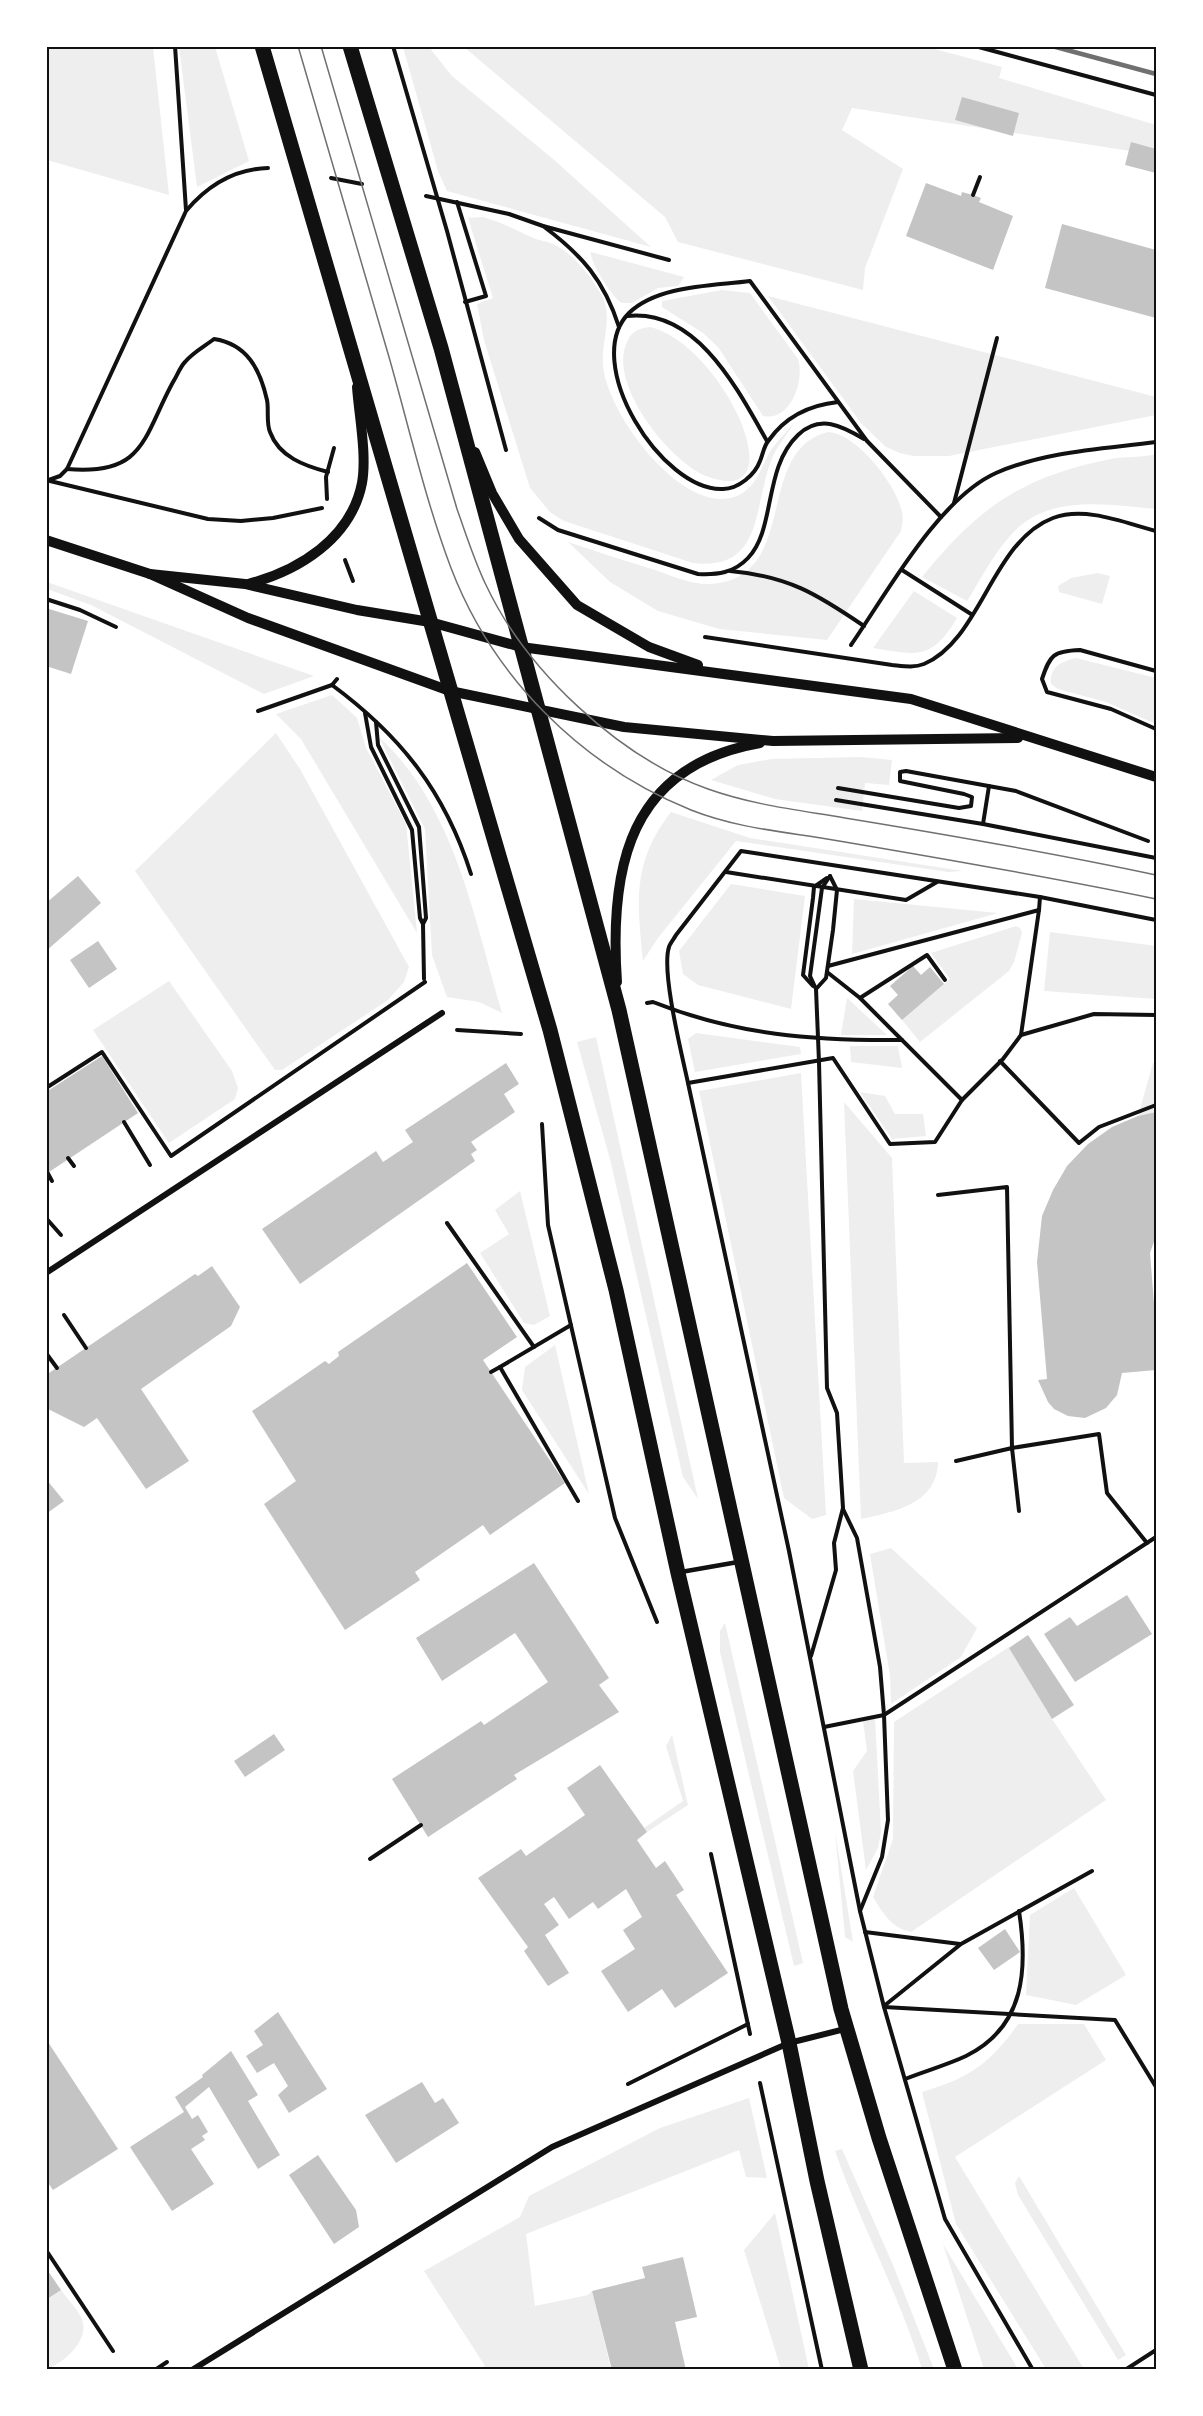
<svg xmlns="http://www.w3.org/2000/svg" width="1203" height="2416" font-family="Overpass,sans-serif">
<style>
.green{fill:#eee}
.building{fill:#c4c4c4}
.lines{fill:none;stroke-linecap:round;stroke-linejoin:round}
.path{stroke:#111;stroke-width:4}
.service{stroke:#111;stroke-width:4.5}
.minor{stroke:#111;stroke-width:6}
.tertiary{stroke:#111;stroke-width:10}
.primary{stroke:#111;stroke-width:15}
.tram{stroke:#707070;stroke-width:1.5}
.rail{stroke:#707070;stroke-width:4.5}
.neatline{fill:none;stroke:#111;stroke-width:2}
</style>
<rect width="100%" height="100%" fill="#fff"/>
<!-- green -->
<g class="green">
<polygon points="46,47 153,47 169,195 47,160"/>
<polygon points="179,47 215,47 249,161 197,187"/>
<polygon points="403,47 429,47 452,76 552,158 651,247 447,191 438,171"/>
<polygon points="464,47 927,47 1002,67 999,78 1156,125 1156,155 852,108 842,130 903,169 865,268 863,290 678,242 665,217"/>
<path d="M483,217C501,222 516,230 533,238C540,241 548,241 555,245C573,254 591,276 601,294C614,318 601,340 603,365C606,412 683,518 737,496C757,487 761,467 771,450C778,440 787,431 795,422C787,435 776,447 771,461C753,509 763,571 693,563L564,521L550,512L530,488L484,340L477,304L493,298L468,218Z"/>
<path d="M591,252L684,277L678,286L658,288L632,303H622C613,299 589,261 591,252Z"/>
<path d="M722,290L750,293L798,359C805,380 791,422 763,416L718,347L703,333L662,307V301Z"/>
<polygon points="768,296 1156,397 1156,415 949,456 913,456 900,453 886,447 861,423"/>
<path d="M650,327C725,346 799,512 706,476C669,461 605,381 628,340C632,331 640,328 650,327Z"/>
<path d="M828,432C856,433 897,485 902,512C904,519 902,525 901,531L827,640L719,629L658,611L610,582L568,542C597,552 626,561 655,570C672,576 690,584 708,584C802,581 752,451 828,432Z"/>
<path d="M1156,454V509C1108,505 1047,493 1011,535C993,554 981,579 967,601L922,577C979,507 1021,477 1111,459C1126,456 1142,458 1156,454Z"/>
<polygon points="1098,573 1110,576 1102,604 1059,592 1058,586 1071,578"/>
<polygon points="47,582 314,676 264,694 91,605 47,589"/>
<path d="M914,591L957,618C931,661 918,655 873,648Z"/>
<path d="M1076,658L1156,678V724L1106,702L1058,689L1051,684C1049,667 1062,661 1076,658Z"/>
<polygon points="332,695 357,718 366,748 406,824 417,933 301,739 276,714"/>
<polygon points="276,733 300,769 409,967 404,982 388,1000 282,1070 275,1070 135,871"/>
<path d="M379,737C455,807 474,918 502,1013L479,1002L447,997L432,955L425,829Z"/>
<polygon points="861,757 892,760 889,785 865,783 862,811 775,799 711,780 738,765 771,759"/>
<path d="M671,812L750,838L963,871L948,872L736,841L658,938L643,961C637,902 632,862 671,812Z"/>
<polygon points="731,884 805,896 791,1009 698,985 683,974 679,951"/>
<polygon points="854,899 998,913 852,954"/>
<polygon points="1016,926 1020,928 1022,933 1014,962 1009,971 920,1042 902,1020 950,979 931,953"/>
<polygon points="1050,932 1156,946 1156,999 1044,991"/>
<polygon points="169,981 232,1071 238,1088 235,1099 169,1143 93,1030"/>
<polygon points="847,998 887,1035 841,1035"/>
<polygon points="696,1033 800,1047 801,1054 695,1072 688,1039"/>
<polygon points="596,1037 698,1499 683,1477 610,1159 577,1042"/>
<polygon points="850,1046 898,1046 902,1068 851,1062"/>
<polygon points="1153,1063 1156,1063 1156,1112 1138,1116"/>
<polygon points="801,1073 826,1515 812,1519 784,1498 699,1091"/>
<polygon points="860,1092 885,1096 895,1114 923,1114 926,1136 892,1139"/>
<path d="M844,1102L892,1158L904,1463L938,1462C937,1504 894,1512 861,1519Z"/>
<polygon points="520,1191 550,1316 534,1325 524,1323 480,1253 509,1234 495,1210"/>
<polygon points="555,1345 589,1494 522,1390 525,1367"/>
<polygon points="891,1548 977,1628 961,1657 891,1704 890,1676 870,1554"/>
<polygon points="725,1623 803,1963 794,1966 720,1652 720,1631"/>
<path d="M1009,1647L1052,1719L1106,1800L911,1932C891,1928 883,1913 873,1897L893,1839L894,1722Z"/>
<polygon points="875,1718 881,1832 878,1848 866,1870 853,1771 867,1751 863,1721"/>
<polygon points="672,1735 688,1805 647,1832 644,1828 683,1801 666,1746"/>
<polygon points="835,1831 853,1942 845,1937"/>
<polygon points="1074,1888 1126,1975 1076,2005 1026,1995 1030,1915"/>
<path d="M1018,2024H1084L1106,2060L955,2157L1084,2369H1046L956,2224L922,2092C969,2078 990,2064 1018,2024Z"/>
<polygon points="749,2098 767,2178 746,2177 739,2150 526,2234 535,2306 588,2295 592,2291 611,2369 479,2369 485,2366 424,2271 520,2217 529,2196 660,2128"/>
<path d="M842,2149L893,2265L934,2369H922C899,2294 861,2225 835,2151Z"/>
<polygon points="1019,2176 1126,2355 1118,2360 1018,2195 1015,2183"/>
<polygon points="775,2213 809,2369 781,2369 744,2250"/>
<polygon points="943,2244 1018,2369 984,2369"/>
<path d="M61,2290C67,2299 81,2312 83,2323C87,2343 63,2363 47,2369V2300Z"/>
</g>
<!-- building -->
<g class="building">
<polygon points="962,97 1019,113 1013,136 955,120"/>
<polygon points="1131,142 1156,149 1156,173 1125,165"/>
<polygon points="926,183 961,196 962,192 973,195 981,198 979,202 1013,216 993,270 906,236"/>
<polygon points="1062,224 1156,250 1156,318 1045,288"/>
<polygon points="46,608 88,621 71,674 46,666"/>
<polygon points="78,876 101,903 46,951 46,903"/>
<polygon points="98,941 117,969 89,988 70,960"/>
<polygon points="913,966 921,975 930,967 944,984 902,1020 888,1004 898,995 890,986"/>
<polygon points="102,1056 138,1113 49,1172 46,1167 46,1092"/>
<polygon points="506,1063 519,1084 504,1094 515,1112 471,1142 477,1150 471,1154 475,1161 300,1284 262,1229 376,1151 383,1162 413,1142 405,1130"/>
<polygon points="1156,1112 1156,1236 1150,1253 1156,1328 1156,1370 1122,1373 1117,1395 1106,1408 1085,1418 1068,1416 1054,1409 1048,1402 1038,1380 1047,1379 1037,1262 1042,1216 1053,1190 1067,1166 1088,1144 1112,1127 1138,1116"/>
<polygon points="467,1263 517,1337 483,1360 565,1483 490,1535 483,1525 415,1572 420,1580 345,1630 264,1504 296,1481 252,1411 325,1361 329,1364 339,1356 338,1352"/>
<polygon points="212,1266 240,1307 231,1326 141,1389 189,1461 146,1489 97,1418 84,1427 46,1408 46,1375 195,1274 198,1276"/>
<polygon points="46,1479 64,1501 46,1514"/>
<polygon points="534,1563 609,1678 599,1685 619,1712 514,1775 517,1779 428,1837 392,1779 481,1721 484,1725 548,1682 515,1633 442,1681 416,1638"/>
<polygon points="1127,1595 1152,1634 1075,1682 1044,1634 1070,1617 1077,1626"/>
<polygon points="1028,1635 1074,1705 1052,1719 1009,1648"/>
<polygon points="274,1734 285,1750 245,1777 234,1761"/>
<polygon points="600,1765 647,1832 637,1840 656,1868 665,1861 684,1890 676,1895 728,1973 675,2008 662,1989 628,2012 601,1971 635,1949 623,1930 642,1917 626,1889 598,1909 593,1902 569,1919 554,1897 544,1904 559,1925 545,1935 569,1973 548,1986 524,1951 528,1947 478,1878 521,1849 526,1856 585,1815 567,1788"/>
<polygon points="1005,1929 1020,1952 994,1970 978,1948"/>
<polygon points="278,2012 327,2089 289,2113 278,2095 288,2086 274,2063 257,2073 246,2056 263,2045 254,2031"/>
<polygon points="46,2039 118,2149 53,2190 46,2180"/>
<polygon points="231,2051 258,2095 248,2101 280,2155 258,2169 209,2087 185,2107 192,2119 198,2115 208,2132 202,2136 205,2140 191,2149 214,2184 172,2211 130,2147 184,2112 175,2097 203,2077 202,2075"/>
<polygon points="422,2082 435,2103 443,2098 459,2123 396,2163 365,2115"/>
<polygon points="318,2155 356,2210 359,2227 334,2244 289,2175"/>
<polygon points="683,2257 697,2317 675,2322 686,2370 612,2370 592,2291 645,2278 642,2267"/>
<polygon points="46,2268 61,2290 46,2300"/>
</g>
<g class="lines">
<!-- path -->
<g class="path">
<polyline points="175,46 186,210"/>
<polyline points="393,46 447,231 506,450"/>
<polyline points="975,46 1156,95"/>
<polyline points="331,178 362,184"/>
<polyline points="973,195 980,177"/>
<polyline points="426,196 509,214 543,226"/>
<polyline points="457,202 486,296 465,302"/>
<path d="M627,316C697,308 738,390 767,441"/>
<path d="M619,327C604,280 582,255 543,226L669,260"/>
<path d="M838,402C810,405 786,416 769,440C764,445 763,454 760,461C755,475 738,489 723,489C662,492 580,362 629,313C658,285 713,286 750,281L867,441L941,517"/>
<path d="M67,469C145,476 143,437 173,382C177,376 180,367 185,362C192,353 205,346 214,339C247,344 260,369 267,400C269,410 266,423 270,432C279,457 305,466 328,472"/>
<path d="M46,481L60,476L67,469L186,211C207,186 234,169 268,168"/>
<polyline points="50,481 208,519 241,521 273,518 322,508"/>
<polyline points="327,499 326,477 334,448"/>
<polyline points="954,503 997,338"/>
<path d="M539,518L558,530L698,574C717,575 734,573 748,558C776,529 763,468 798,435C820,414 842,426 864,439"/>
<polyline points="345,560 353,581"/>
<polyline points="902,570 971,614"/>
<path d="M730,571C788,576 817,594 864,626"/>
<polyline points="46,599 80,610 116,627"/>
<path d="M705,637L892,665C903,666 914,668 924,664C981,640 992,541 1053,518C1086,506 1125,523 1156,531"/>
<path d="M851,645C887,593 938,499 996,473C1046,451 1103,449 1156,442"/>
<path d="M1156,671L1080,650C1053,651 1050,655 1042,679L1047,692L1111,709L1156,729"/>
<path d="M337,679L332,685C401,736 445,792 471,874"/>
<polyline points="258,711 332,685"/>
<polyline points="365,713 371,747 412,830 420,918 423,924 426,918 419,827 378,745 376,722"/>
<polyline points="838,788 959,808 971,806 972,797 964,794 900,781 900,772 906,771 1016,791 1148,841"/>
<polyline points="836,800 983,824 1156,858"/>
<polyline points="983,824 989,786"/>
<polyline points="726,872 906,900 937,882"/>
<polyline points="1039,910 1040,897"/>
<polyline points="423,924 424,979"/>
<polyline points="828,966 1039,910 1021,1035"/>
<polyline points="827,972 860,998 962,1100 1003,1059 1021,1035 1094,1014 1156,1015"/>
<polyline points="813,986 803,975 813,898 814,887 827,878"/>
<polyline points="816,989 826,978 833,930 837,890 830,876"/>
<polyline points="860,998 927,955 945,980"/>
<path d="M647,1003L653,1002C736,1035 814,1041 902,1040"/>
<polyline points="457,1030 521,1034"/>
<polyline points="1000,1061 1079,1143 1099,1127 1156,1105"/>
<polyline points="688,1083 833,1058 890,1144 935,1142 962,1100"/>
<polyline points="46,1088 102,1052 171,1156 425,982"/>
<polyline points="124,1122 150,1165"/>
<polyline points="542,1124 548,1225 615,1518 657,1622"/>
<polyline points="68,1158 74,1166"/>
<polyline points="46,1170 52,1181"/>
<polyline points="938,1195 1007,1187 1012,1448 1099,1434 1107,1493 1147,1543"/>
<polyline points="46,1218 61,1235"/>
<polyline points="447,1223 534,1347"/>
<polyline points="64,1315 86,1348"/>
<polyline points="571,1325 500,1367 578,1501"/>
<polyline points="46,1353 57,1368"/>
<polyline points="491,1372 500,1367"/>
<polyline points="956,1461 1012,1448 1019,1511"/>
<polyline points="843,1509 857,1538 880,1667 884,1715 888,1820 882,1857 860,1911"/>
<polyline points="811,1656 836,1570 834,1543 843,1508 837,1413 827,1388 819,1062 816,989 810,976 822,888 830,876"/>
<polyline points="824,1727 884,1715 1156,1537"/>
<polyline points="711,1854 750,2034"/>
<polyline points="370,1859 421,1825"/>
<polyline points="865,1932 960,1944"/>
<polyline points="884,2006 961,1944 1092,1871"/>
<polyline points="884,2007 1115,2020 1156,2087"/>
<path d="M905,2079C925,2071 947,2065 966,2056C1025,2027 1028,1969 1019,1911"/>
<polyline points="760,2083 822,2370"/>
<polyline points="628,2084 748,2024"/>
<polyline points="46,2250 113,2351"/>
<polyline points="155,2370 167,2362"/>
<path d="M1033,2370L945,2219L884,2007L860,1911L789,1551L688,1083C682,1055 661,971 669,947C670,943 674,939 676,935L741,851L1040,897L1156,920"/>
<polyline points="1125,2370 1156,2350"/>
</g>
<!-- service -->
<polyline class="service" points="681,1572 738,1562"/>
<!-- minor -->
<g class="minor">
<polyline points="46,1273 442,1013"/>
<polyline points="192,2370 552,2147 789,2043 845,2029"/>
</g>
<!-- tertiary -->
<g class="tertiary">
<polyline points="475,452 492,493 519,539 577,605 649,647 698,665"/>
<polyline points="46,540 150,574 248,618 450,691 624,727 773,741 1018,738"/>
<polyline points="150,574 245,584 357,610 430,622 521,647 911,699 1156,777"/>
<path d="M248,584C298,571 351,539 362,483C367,455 359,415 357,387"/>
<path d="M617,982C609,867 629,766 760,743"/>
</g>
<!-- primary -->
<g class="primary">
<polyline points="262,46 550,1030 616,1290 678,1573 789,2043 817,2181 861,2370"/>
<polyline points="350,46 441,348 619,1010 841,2009 879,2138 955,2370"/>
</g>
<!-- tram -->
<g class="tram">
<path d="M298,46C328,150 359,253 389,357C409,427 425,499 451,568C493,678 582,766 691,810C739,829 788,832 839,841C945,859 1051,877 1156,899"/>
<path d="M321,46L457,509C466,534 474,560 486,585C526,670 618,757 708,789C753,805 798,810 845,818C949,835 1053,853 1156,875"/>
</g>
<!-- rail -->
<polyline class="rail" points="1052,46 1156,74"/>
</g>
<!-- border -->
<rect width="1203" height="2416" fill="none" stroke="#ffffff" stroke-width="96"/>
<rect x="48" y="48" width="1107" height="2320" class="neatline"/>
</svg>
